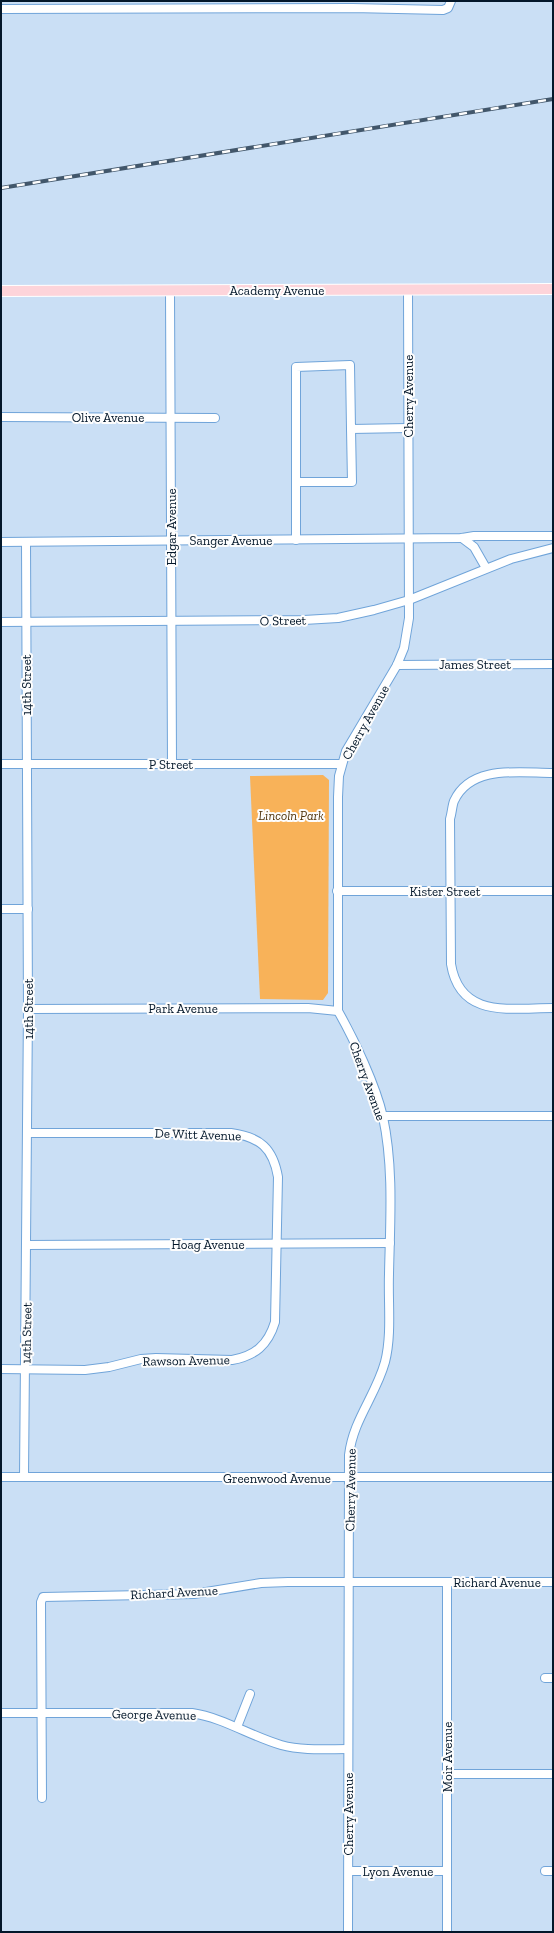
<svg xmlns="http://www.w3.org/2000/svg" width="554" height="1933" font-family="'Zilla Slab',serif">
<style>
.green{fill:#f8b259}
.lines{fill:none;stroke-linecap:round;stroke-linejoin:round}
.minor-casing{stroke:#70a4d9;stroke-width:10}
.major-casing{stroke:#fff;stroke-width:12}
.minor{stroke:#fff;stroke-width:8}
.major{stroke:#fdd4da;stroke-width:10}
.rail-casing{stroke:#42576b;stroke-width:4}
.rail{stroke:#fdfdfd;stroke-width:2.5;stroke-dasharray:8;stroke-linecap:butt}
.labels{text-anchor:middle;stroke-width:4;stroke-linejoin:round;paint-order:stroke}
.street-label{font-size:13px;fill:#03172a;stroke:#fdfdfd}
.park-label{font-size:13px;font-style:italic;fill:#4f3209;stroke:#fdfdfd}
</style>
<rect width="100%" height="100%" fill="#cadff5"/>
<!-- green -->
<polygon class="green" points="323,775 329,780 328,993 323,1000 260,999 250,776"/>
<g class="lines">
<defs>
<g id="minor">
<polyline points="1,9 352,8 443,10 448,8 451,1"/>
<polyline points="170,291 172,764"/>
<polyline points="1,417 215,418"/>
<polyline points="296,482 352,482 351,429"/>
<polyline points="462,538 474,547 486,568"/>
<polyline points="296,540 296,367 350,365 351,429 408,428"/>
<polyline points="1,542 462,538 474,536 553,536"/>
<polyline points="1,622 304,620 338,618 374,610 409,600 511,559 553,548"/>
<polyline points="397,665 553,664"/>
<polyline points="1,764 341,764"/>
<path d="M553,773C520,773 471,764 454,801C452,806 452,813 450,819L451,964C460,1019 510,1008 553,1008"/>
<polyline points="337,891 553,891"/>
<polyline points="1,909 28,909"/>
<polyline points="28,1009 308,1008 338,1011"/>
<polyline points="383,1116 553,1116"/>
<polyline points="26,1245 390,1243"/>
<path d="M1,1369L85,1370L109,1367L141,1359L156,1358L232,1360C255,1356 268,1345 275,1322L278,1177C273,1148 260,1137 231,1133H27"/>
<polyline points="1,1477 553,1477"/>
<polyline points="24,1477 28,1009 26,542"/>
<polyline points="447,1582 447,1932"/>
<polyline points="545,1678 553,1678"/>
<path d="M1,1713H192C224,1718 250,1736 281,1745C303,1751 326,1749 348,1749"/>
<polyline points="237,1727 250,1694"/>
<polyline points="447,1774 553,1774"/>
<polyline points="42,1798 41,1602 43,1597 194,1594 261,1583 288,1582 553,1582"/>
<polyline points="349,1871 447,1871"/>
<polyline points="545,1871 553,1871"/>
<path d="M348,1932L349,1455C353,1420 376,1395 385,1362C392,1335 388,1303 389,1274C390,1223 394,1168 383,1117C376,1086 354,1039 338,1011V797L339,776L346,751L397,665L404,648L409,618L408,290"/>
</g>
<polyline id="major" points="1,291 553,289"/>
</defs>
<!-- minor casing -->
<use href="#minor" class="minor-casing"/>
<!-- major casing -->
<use href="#major" class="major-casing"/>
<!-- minor -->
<use href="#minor" class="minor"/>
<!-- major -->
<use href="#major" class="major"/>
<defs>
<polyline id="rail" points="1,188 553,99"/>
</defs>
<!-- rail casing -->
<use href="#rail" class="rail-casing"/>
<!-- rail -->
<use href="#rail" class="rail"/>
</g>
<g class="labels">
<!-- street labels -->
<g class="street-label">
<text x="277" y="295">Academy Avenue</text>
<text transform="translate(408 396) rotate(-90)" y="5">Cherry Avenue</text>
<text x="108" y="422">Olive Avenue</text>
<text transform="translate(171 527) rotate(-90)" y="5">Edgar Avenue</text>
<text x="231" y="545">Sanger Avenue</text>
<text transform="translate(283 620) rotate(-1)" y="5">O Street</text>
<text x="475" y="669">James Street</text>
<text transform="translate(26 685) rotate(-90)" y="5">14th Street</text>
<text transform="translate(365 722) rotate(-61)" y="5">Cherry Avenue</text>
<text x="171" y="769">P Street</text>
<text x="445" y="896">Kister Street</text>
<text x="183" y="1013">Park Avenue</text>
<text transform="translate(28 1009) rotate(-90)" y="5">14th Street</text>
<text transform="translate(368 1081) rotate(70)" y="5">Cherry Avenue</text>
<text transform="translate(198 1134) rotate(2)" y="5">De Witt Avenue</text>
<text x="208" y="1249">Hoag Avenue</text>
<text transform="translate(26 1333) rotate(-89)" y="5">14th Street</text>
<text transform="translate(186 1360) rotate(-1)" y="5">Rawson Avenue</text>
<text x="277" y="1483">Greenwood Avenue</text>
<text transform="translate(350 1490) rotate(-89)" y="5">Cherry Avenue</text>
<text x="497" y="1587">Richard Avenue</text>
<text transform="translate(174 1592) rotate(-3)" y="5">Richard Avenue</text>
<text transform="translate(154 1714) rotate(1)" y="5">George Avenue</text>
<text transform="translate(447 1757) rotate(-90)" y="5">Moir Avenue</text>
<text transform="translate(348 1814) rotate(-90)" y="5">Cherry Avenue</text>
<text x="398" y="1876">Lyon Avenue</text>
</g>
<!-- park labels -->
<g class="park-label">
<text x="291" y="820">Lincoln Park</text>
</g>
</g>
<!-- border -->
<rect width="554" height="1933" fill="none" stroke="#03172a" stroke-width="4"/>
</svg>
